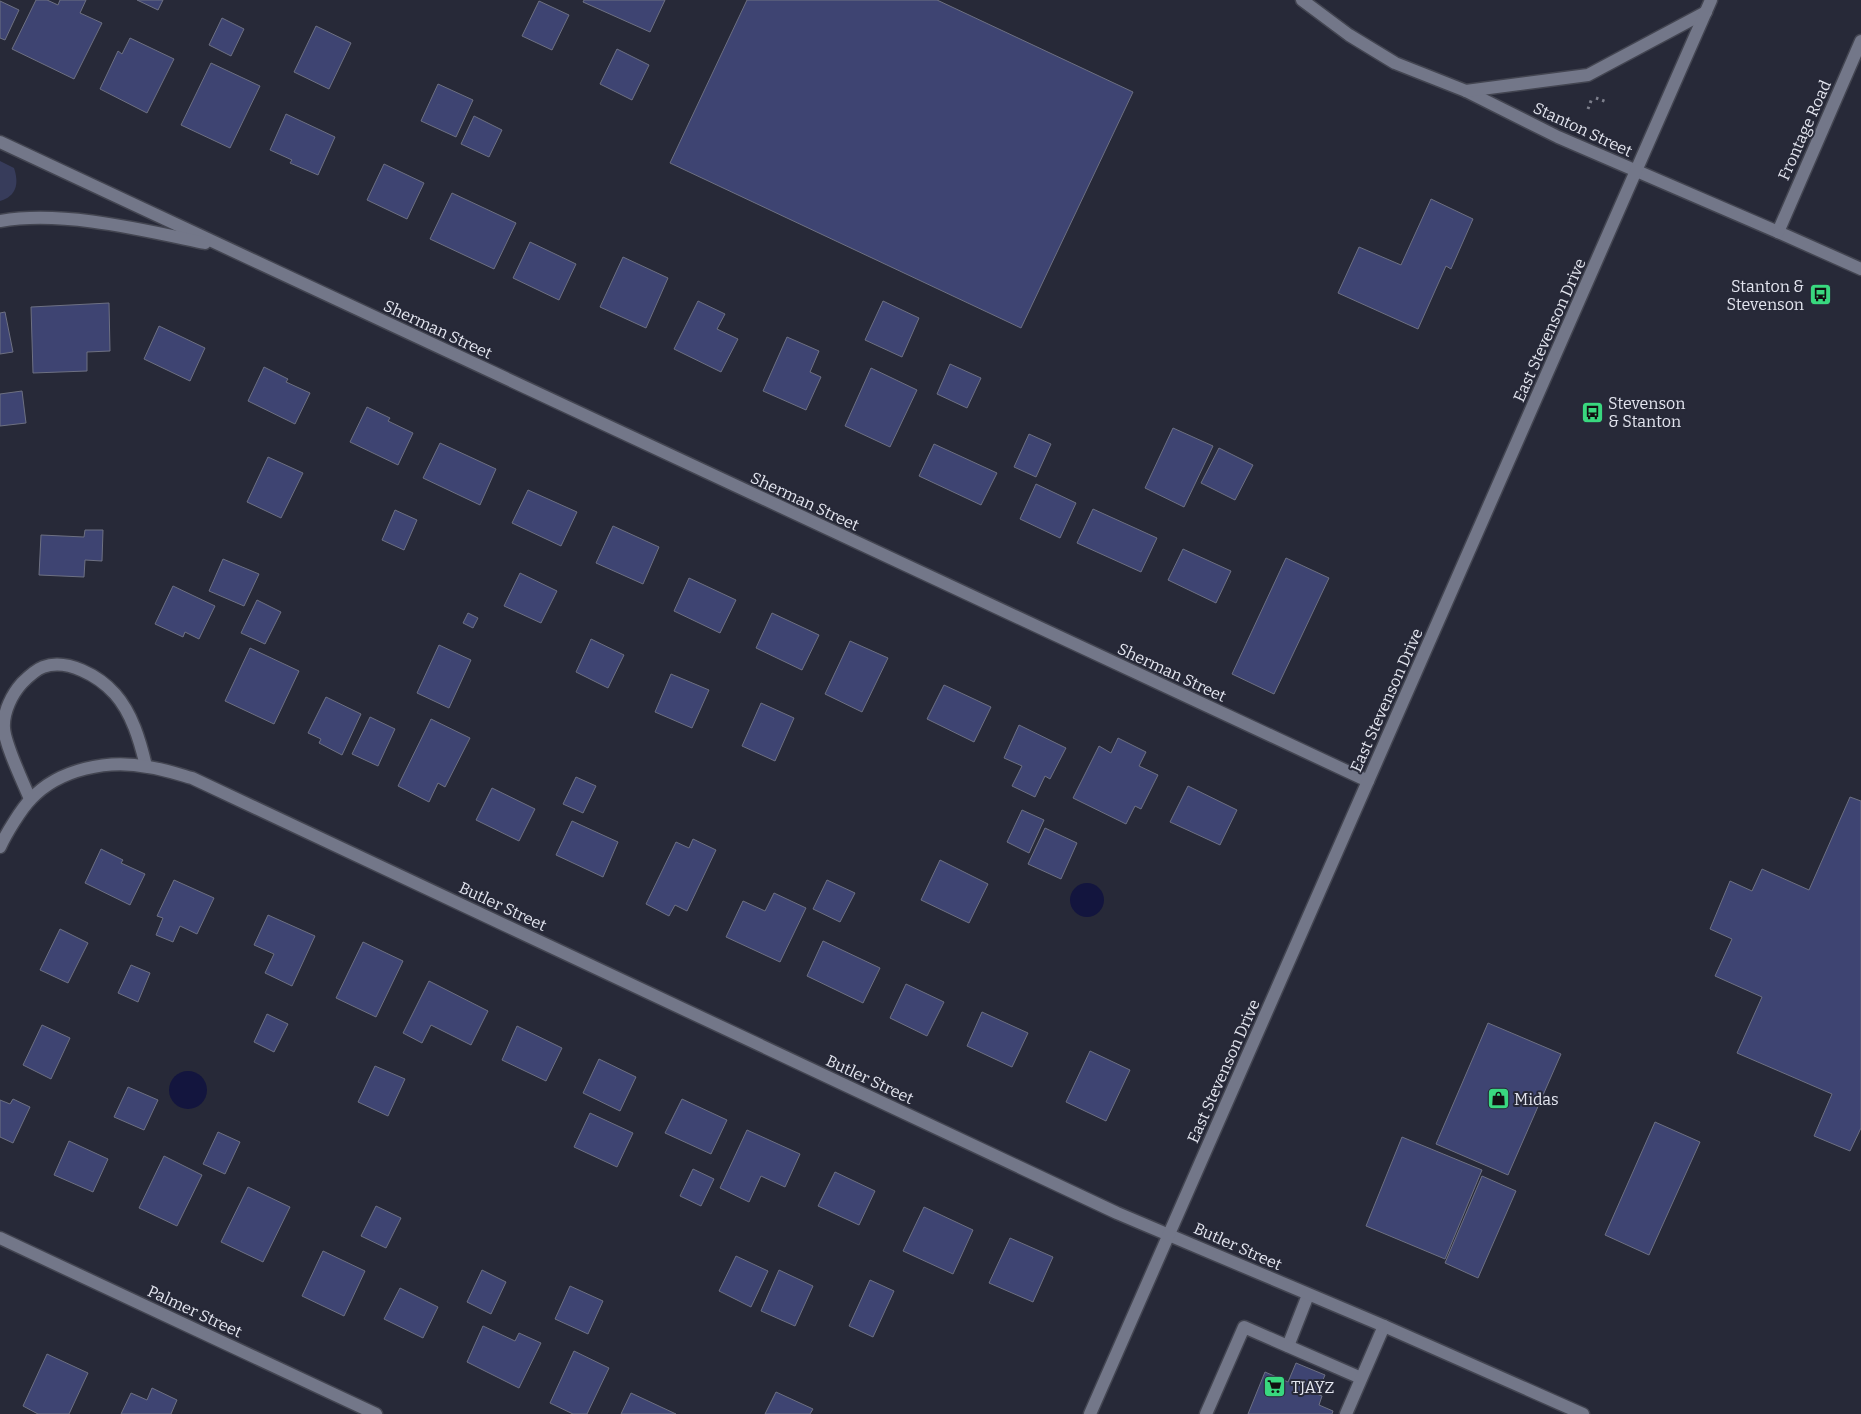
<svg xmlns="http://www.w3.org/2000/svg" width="1861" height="1414" font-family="Bitter,serif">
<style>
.green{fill:#373c5b}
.water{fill:#13153e}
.building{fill:#3e4472;stroke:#6d7082}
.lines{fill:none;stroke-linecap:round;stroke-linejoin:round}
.service-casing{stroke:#434551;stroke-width:15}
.minor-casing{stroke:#434551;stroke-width:15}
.secondary-casing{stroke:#434551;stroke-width:15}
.path{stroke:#7d7f8c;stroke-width:3;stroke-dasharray:2.5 4;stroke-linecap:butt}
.service{stroke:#737789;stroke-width:12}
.minor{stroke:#737789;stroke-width:12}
.secondary{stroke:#737789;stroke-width:12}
.labels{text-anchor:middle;stroke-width:4;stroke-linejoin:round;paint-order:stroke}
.street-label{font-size:16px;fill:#e3e5ef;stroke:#272938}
.poi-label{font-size:16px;fill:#e3e5ef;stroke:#272938;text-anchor:start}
</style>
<rect width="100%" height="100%" fill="#272938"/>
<!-- green -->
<path class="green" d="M0,161L14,168C19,183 17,196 0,201Z"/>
<!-- water -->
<g class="water">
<circle cx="1087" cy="900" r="17"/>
<circle cx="188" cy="1090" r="19"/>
</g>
<!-- building -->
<g class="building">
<polygon points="36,0 47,0 58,5 60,0 86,0 80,13 102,23 74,79 12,49"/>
<polygon points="137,0 163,0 158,10"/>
<polygon points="584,0 665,0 650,32 583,2"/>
<polygon points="747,0 937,0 1133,92 1021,328 670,163"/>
<polygon points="0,1 19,10 5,40 0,38"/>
<polygon points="539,1 569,15 552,50 522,36"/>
<polygon points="222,18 244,29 231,56 209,45"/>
<polygon points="316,26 351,43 329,89 294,72"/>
<polygon points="130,38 174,59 147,113 100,89 118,51 122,54"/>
<polygon points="617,49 649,65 632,100 600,84"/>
<polygon points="211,63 260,86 230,148 181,125"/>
<polygon points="438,84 473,100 456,137 421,121"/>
<polygon points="286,114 335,137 318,175 290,163 292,160 270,150"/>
<polygon points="474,116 502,130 489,157 461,144"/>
<polygon points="384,164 424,183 407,219 367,200"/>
<polygon points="452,193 516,223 494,269 430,239"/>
<polygon points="1431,199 1473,219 1451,269 1446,266 1418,329 1338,293 1359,247 1401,265"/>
<polygon points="530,242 576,264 559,300 513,278"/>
<polygon points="623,257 668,278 646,328 600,307"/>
<polygon points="698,301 725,314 717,329 738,339 721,372 674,349"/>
<polygon points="883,301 919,318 902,357 865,340"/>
<polygon points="109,303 110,351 87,352 87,371 33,373 31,307"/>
<polygon points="5,312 13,352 0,354 0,313"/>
<polygon points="159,326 205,348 190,381 144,359"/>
<polygon points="787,337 819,351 810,372 821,377 806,410 763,391"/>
<polygon points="950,364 981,378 967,408 937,394"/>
<polygon points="264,367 288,379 286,382 310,393 295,424 248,401"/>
<polygon points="871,368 917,390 890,447 845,426"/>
<polygon points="22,391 26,423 0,426 0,394"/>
<polygon points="367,407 390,418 388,421 413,433 398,465 350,442"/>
<polygon points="1173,428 1213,446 1184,507 1145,488"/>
<polygon points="1029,434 1051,444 1036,477 1014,467"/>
<polygon points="440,443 496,469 480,505 423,478"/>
<polygon points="934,444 997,473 981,505 919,476"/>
<polygon points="1219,448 1253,465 1235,500 1201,483"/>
<polygon points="268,457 303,473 281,518 247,502"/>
<polygon points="1036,484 1076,503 1060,538 1020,519"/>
<polygon points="528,490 577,512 561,546 512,523"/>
<polygon points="1093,509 1157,538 1141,572 1077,543"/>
<polygon points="395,510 417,520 404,550 382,540"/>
<polygon points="613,526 659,547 643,584 596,563"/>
<polygon points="85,530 103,530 102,561 85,560 84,577 39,575 41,535 84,537"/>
<polygon points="1183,549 1231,571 1216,603 1168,580"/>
<polygon points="1286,558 1329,578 1274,694 1232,674"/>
<polygon points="223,559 259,574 244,606 209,591"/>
<polygon points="520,573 557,591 541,623 504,606"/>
<polygon points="689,578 736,600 720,633 674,611"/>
<polygon points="173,586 215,606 199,639 185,632 183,637 155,624"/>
<polygon points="257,600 281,612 265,644 241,633"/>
<polygon points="468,613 478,618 473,628 463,623"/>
<polygon points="772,613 819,635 802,670 756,648"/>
<polygon points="591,639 624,655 608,688 576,672"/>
<polygon points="850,641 888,658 862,712 825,694"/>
<polygon points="439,645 471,660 449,708 417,693"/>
<polygon points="250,648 299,671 274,724 225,701"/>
<polygon points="671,674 709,690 692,728 655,712"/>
<polygon points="944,685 991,707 974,742 927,719"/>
<polygon points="326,697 361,714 342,755 319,743 321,739 308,733"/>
<polygon points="761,703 794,718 775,761 742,746"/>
<polygon points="370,717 395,729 378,766 352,754"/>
<polygon points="431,719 470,738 445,787 438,783 429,802 398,786"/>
<polygon points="1019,725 1066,748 1050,779 1045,776 1035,797 1012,786 1022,766 1004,758"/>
<polygon points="1118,738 1146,752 1139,766 1158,775 1141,809 1135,806 1126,824 1073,798 1099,746 1111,753"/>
<polygon points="576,777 596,786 583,813 563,804"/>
<polygon points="1188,786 1237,810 1220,845 1170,822"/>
<polygon points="492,788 535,809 519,841 476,820"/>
<polygon points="1850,797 1861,801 1861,1128 1850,1151 1814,1136 1832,1094 1737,1053 1762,997 1715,976 1732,939 1710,929 1730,881 1752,891 1762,869 1809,890"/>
<polygon points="1022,810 1044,820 1029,853 1007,842"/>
<polygon points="572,821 618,842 603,877 556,855"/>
<polygon points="1045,828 1077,843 1061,879 1028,864"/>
<polygon points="693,839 716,850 687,911 675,905 669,916 646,904 676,842 689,848"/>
<polygon points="101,849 123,860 121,863 145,874 130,905 85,883"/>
<polygon points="940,860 988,884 969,923 921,900"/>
<polygon points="174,880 214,898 197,934 180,926 173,942 156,935 163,918 157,916"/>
<polygon points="827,880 855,893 840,922 813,909"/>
<polygon points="774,893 806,908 780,962 726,937 743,901 765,911"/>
<polygon points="268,915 315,936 292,986 265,973 274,954 254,945"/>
<polygon points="60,929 88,943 68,983 40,970"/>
<polygon points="823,941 880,968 863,1003 807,976"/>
<polygon points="363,942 403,961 376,1017 336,998"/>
<polygon points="131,965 150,973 138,1002 118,993"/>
<polygon points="429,981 488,1011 471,1045 431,1025 422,1043 403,1033"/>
<polygon points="906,984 944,1002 927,1036 890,1018"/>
<polygon points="982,1012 1028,1033 1012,1067 967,1046"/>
<polygon points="267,1014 288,1024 274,1052 254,1042"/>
<polygon points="1488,1023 1561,1054 1508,1175 1436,1144"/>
<polygon points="42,1025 70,1038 51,1079 23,1065"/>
<polygon points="517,1026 562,1048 546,1081 502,1060"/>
<polygon points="1090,1051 1130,1070 1106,1121 1066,1102"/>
<polygon points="599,1059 636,1077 620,1111 583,1093"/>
<polygon points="375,1066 405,1079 388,1116 358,1102"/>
<polygon points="128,1087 158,1100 144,1130 114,1117"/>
<polygon points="13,1099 30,1107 13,1143 0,1137 0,1100 10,1104"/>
<polygon points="682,1099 727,1120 711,1154 665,1133"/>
<polygon points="590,1113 633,1133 617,1167 574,1147"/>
<polygon points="1655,1122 1700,1142 1649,1255 1605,1235"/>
<polygon points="747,1130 800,1154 785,1187 761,1176 749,1202 720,1188"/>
<polygon points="218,1132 240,1142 225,1174 203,1164"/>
<polygon points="1402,1137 1482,1170 1445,1259 1366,1226"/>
<polygon points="69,1141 108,1159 93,1192 54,1175"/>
<polygon points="164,1156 202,1175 177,1226 139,1208"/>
<polygon points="693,1169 714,1179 701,1206 680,1196"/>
<polygon points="835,1172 875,1191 859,1225 818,1206"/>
<polygon points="1482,1176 1516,1191 1478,1278 1445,1263"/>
<polygon points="248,1187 290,1207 263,1262 221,1242"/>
<polygon points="376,1206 401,1218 386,1248 361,1236"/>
<polygon points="924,1207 973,1230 953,1274 903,1251"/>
<polygon points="1010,1238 1053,1257 1033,1302 989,1283"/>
<polygon points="323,1251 365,1271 344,1316 302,1296"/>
<polygon points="736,1256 768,1271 751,1307 719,1291"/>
<polygon points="482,1270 506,1282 491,1314 467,1302"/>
<polygon points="779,1270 813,1286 795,1326 761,1311"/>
<polygon points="870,1280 894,1291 873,1337 849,1326"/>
<polygon points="570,1286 603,1301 588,1334 555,1319"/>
<polygon points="400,1288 438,1307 423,1338 384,1319"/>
<polygon points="483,1326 515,1341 519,1333 541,1343 519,1388 467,1362"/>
<polygon points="574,1351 609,1368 587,1414 573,1414 550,1403"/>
<polygon points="47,1354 88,1373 69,1414 38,1414 23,1406"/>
<polygon points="1296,1363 1325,1375 1317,1394 1322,1396 1319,1405 1333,1411 1332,1414 1248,1414 1265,1372 1288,1382"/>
<polygon points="152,1388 177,1400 171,1414 121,1414 131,1393 147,1400"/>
<polygon points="776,1392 813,1409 810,1414 765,1414"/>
<polygon points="631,1393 676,1414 621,1414"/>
</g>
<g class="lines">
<defs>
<g id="service">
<polyline points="1288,1346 1308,1295"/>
<polyline points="1206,1414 1244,1327 1361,1378"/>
<polyline points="1346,1414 1384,1326"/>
</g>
<g id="minor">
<polyline points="1302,0 1349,35 1395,63 1466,91 1558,137 1778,232 1861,269"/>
<polyline points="0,142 1368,781"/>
<path d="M0,221C63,210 143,230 205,243"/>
<polyline points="1778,232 1861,41"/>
<path d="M30,799C23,782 5,745 4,728C3,712 12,694 22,683C28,677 35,670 43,667C67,658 99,676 115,694C132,713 140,741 146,766"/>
<path d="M0,847C6,834 21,809 31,799C59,769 108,759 148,767C163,769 178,774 192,778L1117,1213L1384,1326L1583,1414"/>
<polyline points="0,1238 376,1414"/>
</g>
<g id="secondary">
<polyline points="1466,91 1588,75 1706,12"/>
<polyline points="1090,1414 1711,0"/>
</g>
</defs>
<!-- service casing -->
<use href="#service" class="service-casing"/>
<!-- minor casing -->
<use href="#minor" class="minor-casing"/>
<!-- secondary casing -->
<use href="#secondary" class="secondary-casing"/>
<!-- path -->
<g class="path">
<polyline points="1596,98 1607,102"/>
<polyline points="1588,109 1592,98"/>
</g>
<!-- service -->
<use href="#service" class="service"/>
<!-- minor -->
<use href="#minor" class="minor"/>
<!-- secondary -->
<use href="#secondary" class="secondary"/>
</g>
<!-- icons -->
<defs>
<symbol id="bus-square" viewBox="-11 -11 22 22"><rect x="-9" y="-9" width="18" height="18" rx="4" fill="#39d87f" stroke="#272938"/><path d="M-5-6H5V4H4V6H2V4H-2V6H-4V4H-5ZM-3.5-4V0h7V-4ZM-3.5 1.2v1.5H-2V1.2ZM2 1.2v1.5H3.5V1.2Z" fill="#111"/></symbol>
<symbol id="shop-square" viewBox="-11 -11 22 22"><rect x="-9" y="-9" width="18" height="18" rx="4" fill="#39d87f" stroke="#272938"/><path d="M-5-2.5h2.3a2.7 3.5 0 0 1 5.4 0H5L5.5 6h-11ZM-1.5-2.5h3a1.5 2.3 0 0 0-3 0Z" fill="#111"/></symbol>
<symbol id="supermarket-square" viewBox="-11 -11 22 22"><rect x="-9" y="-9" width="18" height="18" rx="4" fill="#39d87f" stroke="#272938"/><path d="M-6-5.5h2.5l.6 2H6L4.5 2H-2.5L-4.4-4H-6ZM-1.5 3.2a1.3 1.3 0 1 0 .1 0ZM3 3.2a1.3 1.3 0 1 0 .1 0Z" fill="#111"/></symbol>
</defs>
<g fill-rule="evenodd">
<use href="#bus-square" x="1808" y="282" width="25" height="25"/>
<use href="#bus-square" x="1580" y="400" width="25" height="25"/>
<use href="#shop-square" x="1486" y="1086" width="25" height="25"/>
<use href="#supermarket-square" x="1262" y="1374" width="25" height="25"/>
</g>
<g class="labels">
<!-- street labels -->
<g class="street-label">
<text transform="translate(1583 129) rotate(25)" y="6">Stanton Street</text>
<text transform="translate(1804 130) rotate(-66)" y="6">Frontage Road</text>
<text transform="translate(438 329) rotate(25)" y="6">Sherman Street</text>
<text transform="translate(1549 330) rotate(-66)" y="6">East Stevenson Drive</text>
<text transform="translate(805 501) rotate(25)" y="6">Sherman Street</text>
<text transform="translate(1172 672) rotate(25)" y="6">Sherman Street</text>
<text transform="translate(1386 700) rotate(-66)" y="6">East Stevenson Drive</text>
<text transform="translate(503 906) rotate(25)" y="6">Butler Street</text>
<text transform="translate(1223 1071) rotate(-66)" y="6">East Stevenson Drive</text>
<text transform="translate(870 1079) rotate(25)" y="6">Butler Street</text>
<text transform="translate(1238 1246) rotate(24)" y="6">Butler Street</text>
<text transform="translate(195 1311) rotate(25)" y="6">Palmer Street</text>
</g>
<!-- poi labels -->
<g class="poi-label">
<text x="1804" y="292" text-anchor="end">Stanton &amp;<tspan x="1804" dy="18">Stevenson</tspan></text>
<text x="1608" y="409">Stevenson<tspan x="1608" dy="18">&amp; Stanton</tspan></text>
<text x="1514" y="1105">Midas</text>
<text x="1291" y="1393">TJAYZ</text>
</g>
</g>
</svg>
